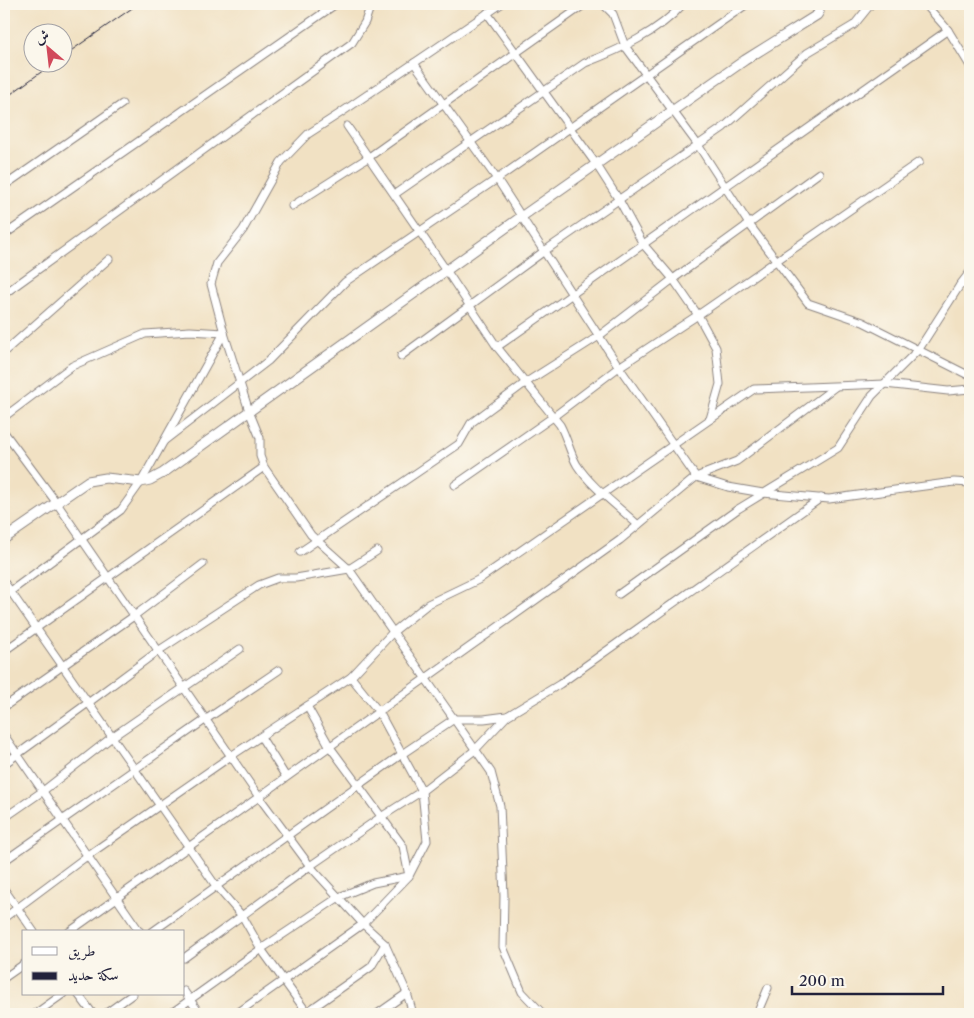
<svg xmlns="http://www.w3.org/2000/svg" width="974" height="1018" font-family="'Libre Caslon Text',Amiri,serif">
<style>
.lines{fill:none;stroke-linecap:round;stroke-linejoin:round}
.minor-casing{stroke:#8a827f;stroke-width:9}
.major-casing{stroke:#8a827f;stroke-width:11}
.minor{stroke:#fff;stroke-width:7}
.major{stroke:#fff;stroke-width:9}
.rail{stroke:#22223b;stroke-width:1}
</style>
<rect width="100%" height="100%" fill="#fbf7ec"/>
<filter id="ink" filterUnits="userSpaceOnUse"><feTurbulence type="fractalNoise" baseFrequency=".02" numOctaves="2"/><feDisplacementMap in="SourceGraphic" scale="10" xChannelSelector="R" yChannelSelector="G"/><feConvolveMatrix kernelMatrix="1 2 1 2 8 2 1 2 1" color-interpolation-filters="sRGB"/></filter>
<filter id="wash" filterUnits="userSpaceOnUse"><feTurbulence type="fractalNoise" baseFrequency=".0096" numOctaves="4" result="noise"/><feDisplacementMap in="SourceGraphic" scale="20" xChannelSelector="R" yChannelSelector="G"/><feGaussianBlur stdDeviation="1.12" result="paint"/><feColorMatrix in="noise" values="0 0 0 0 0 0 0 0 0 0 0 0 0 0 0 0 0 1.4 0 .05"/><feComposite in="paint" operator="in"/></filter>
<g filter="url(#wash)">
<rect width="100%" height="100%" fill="#f1e1c3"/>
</g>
<g filter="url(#ink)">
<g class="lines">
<defs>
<g id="minor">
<polyline points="501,4 339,114 308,134 281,162 243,230 217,263 211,284 224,333 249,411 260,438 260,456 264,467 311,535 349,569 491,772 500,806 504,896 503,947 522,992 543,1014"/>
<polyline points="603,4 613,14 625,46 698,145 749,224 808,303 863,322 970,376"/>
<polyline points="925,4 948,30 970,66"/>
<polyline points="487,13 596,164 619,200 643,244 673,279 698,315 716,348 720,384 710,419"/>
<polyline points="414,63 497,179 619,367 696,477 728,487 763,493 829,499 954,482 970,483"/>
<path d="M347,126L446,270L497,347L560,425C567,438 570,453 577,465C592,488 618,506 638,525"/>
<polyline points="4,186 122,104"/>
<path d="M395,194L585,63C619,50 659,32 683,4"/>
<polyline points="292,206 369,157 585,4"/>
<polyline points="4,235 336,4"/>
<polyline points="960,285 970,272"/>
<polyline points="4,294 352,43 365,22 371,4"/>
<polyline points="497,347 948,30"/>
<polyline points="4,352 109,259"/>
<polyline points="401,356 543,252 724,127 807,53 854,25 871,4"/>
<polyline points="4,417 72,366 145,334 190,331 224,333"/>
<polyline points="4,432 56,502 259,797 310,866 363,924 385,944 407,993 413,1014"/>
<polyline points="164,441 268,361 345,282 497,179 747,4"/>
<polyline points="455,485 553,417 619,367 698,315 919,162"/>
<polyline points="300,552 459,444 471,423 525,383 599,336 673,279 819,173"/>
<polyline points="4,582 216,886 243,917 261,949 308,1014"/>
<polyline points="619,594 738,509 838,448 872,396 919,349 960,285 970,284"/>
<polyline points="4,596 121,510 141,482 224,333"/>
<polyline points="4,651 264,467"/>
<polyline points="4,707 134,616 203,564"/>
<polyline points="4,735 140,932"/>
<polyline points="261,737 286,777"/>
<polyline points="4,764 88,703 158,651 259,585 278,578 296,578 349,569 377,551"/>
<polyline points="4,818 43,791 112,737 240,649"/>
<polyline points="4,861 205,720 279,670"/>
<polyline points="4,889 34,932"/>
<polyline points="4,918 87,856 231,756 351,677 393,632 428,604 478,580 754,389 885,384 948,391 970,389"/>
<polyline points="69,932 620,540 696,477 737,461 835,387"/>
<polyline points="152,932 402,754 454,719 484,719 507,716 560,684 821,498"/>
<polyline points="184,958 310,866 381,817 422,791 475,750 507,716"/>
<polyline points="4,978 24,964"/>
<polyline points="184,991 200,1014"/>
<polyline points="78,994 93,1014"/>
<polyline points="35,1014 63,994"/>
<polyline points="105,1014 133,994"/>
<polyline points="170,1014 261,949 339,897 373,883 409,876 427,841 422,791 379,712 351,677"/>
<polyline points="236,1014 363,924 409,876 403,846 330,747 307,706"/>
<polyline points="304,1014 371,967 385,944"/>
<polyline points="377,1014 407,993"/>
<polyline points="757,1014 768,988"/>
</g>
<polyline id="major" points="4,539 88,481 106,478 141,482 150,480 163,473 521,217 745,60 817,15 819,12 817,4"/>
</defs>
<!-- minor casing -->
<use href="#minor" class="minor-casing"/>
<!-- major casing -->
<use href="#major" class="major-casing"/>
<!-- minor -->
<use href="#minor" class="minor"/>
<!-- major -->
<use href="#major" class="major"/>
<!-- rail -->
<g class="rail">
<polyline points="62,57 138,4"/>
<polyline points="4,99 55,62"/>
</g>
</g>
</g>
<!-- margin -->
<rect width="974" height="1018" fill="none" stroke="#fbf7ec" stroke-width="20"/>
<!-- legend -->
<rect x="22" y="930" width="162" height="65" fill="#fbf7ec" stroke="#a4a2a5"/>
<rect x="32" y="947" width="25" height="8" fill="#ffffff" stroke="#a4a2a5"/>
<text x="68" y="956" font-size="15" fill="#22223b">طريق</text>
<rect x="32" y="972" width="25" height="8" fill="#22223b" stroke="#a4a2a5"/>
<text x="68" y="980" font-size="15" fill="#22223b">سكة حديد</text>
<!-- north arrow -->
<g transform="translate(48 48) rotate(332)"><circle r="24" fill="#fbf7ec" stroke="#a4a2a5"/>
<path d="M0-4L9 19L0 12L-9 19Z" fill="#d1495b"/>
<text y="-8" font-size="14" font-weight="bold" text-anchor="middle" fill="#22223b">ش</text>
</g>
<!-- scale -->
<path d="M792 986v8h151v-8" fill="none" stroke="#22223b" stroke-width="2.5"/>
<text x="799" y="986" font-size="15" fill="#22223b" stroke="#fbf7ec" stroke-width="4" paint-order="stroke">200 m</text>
</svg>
